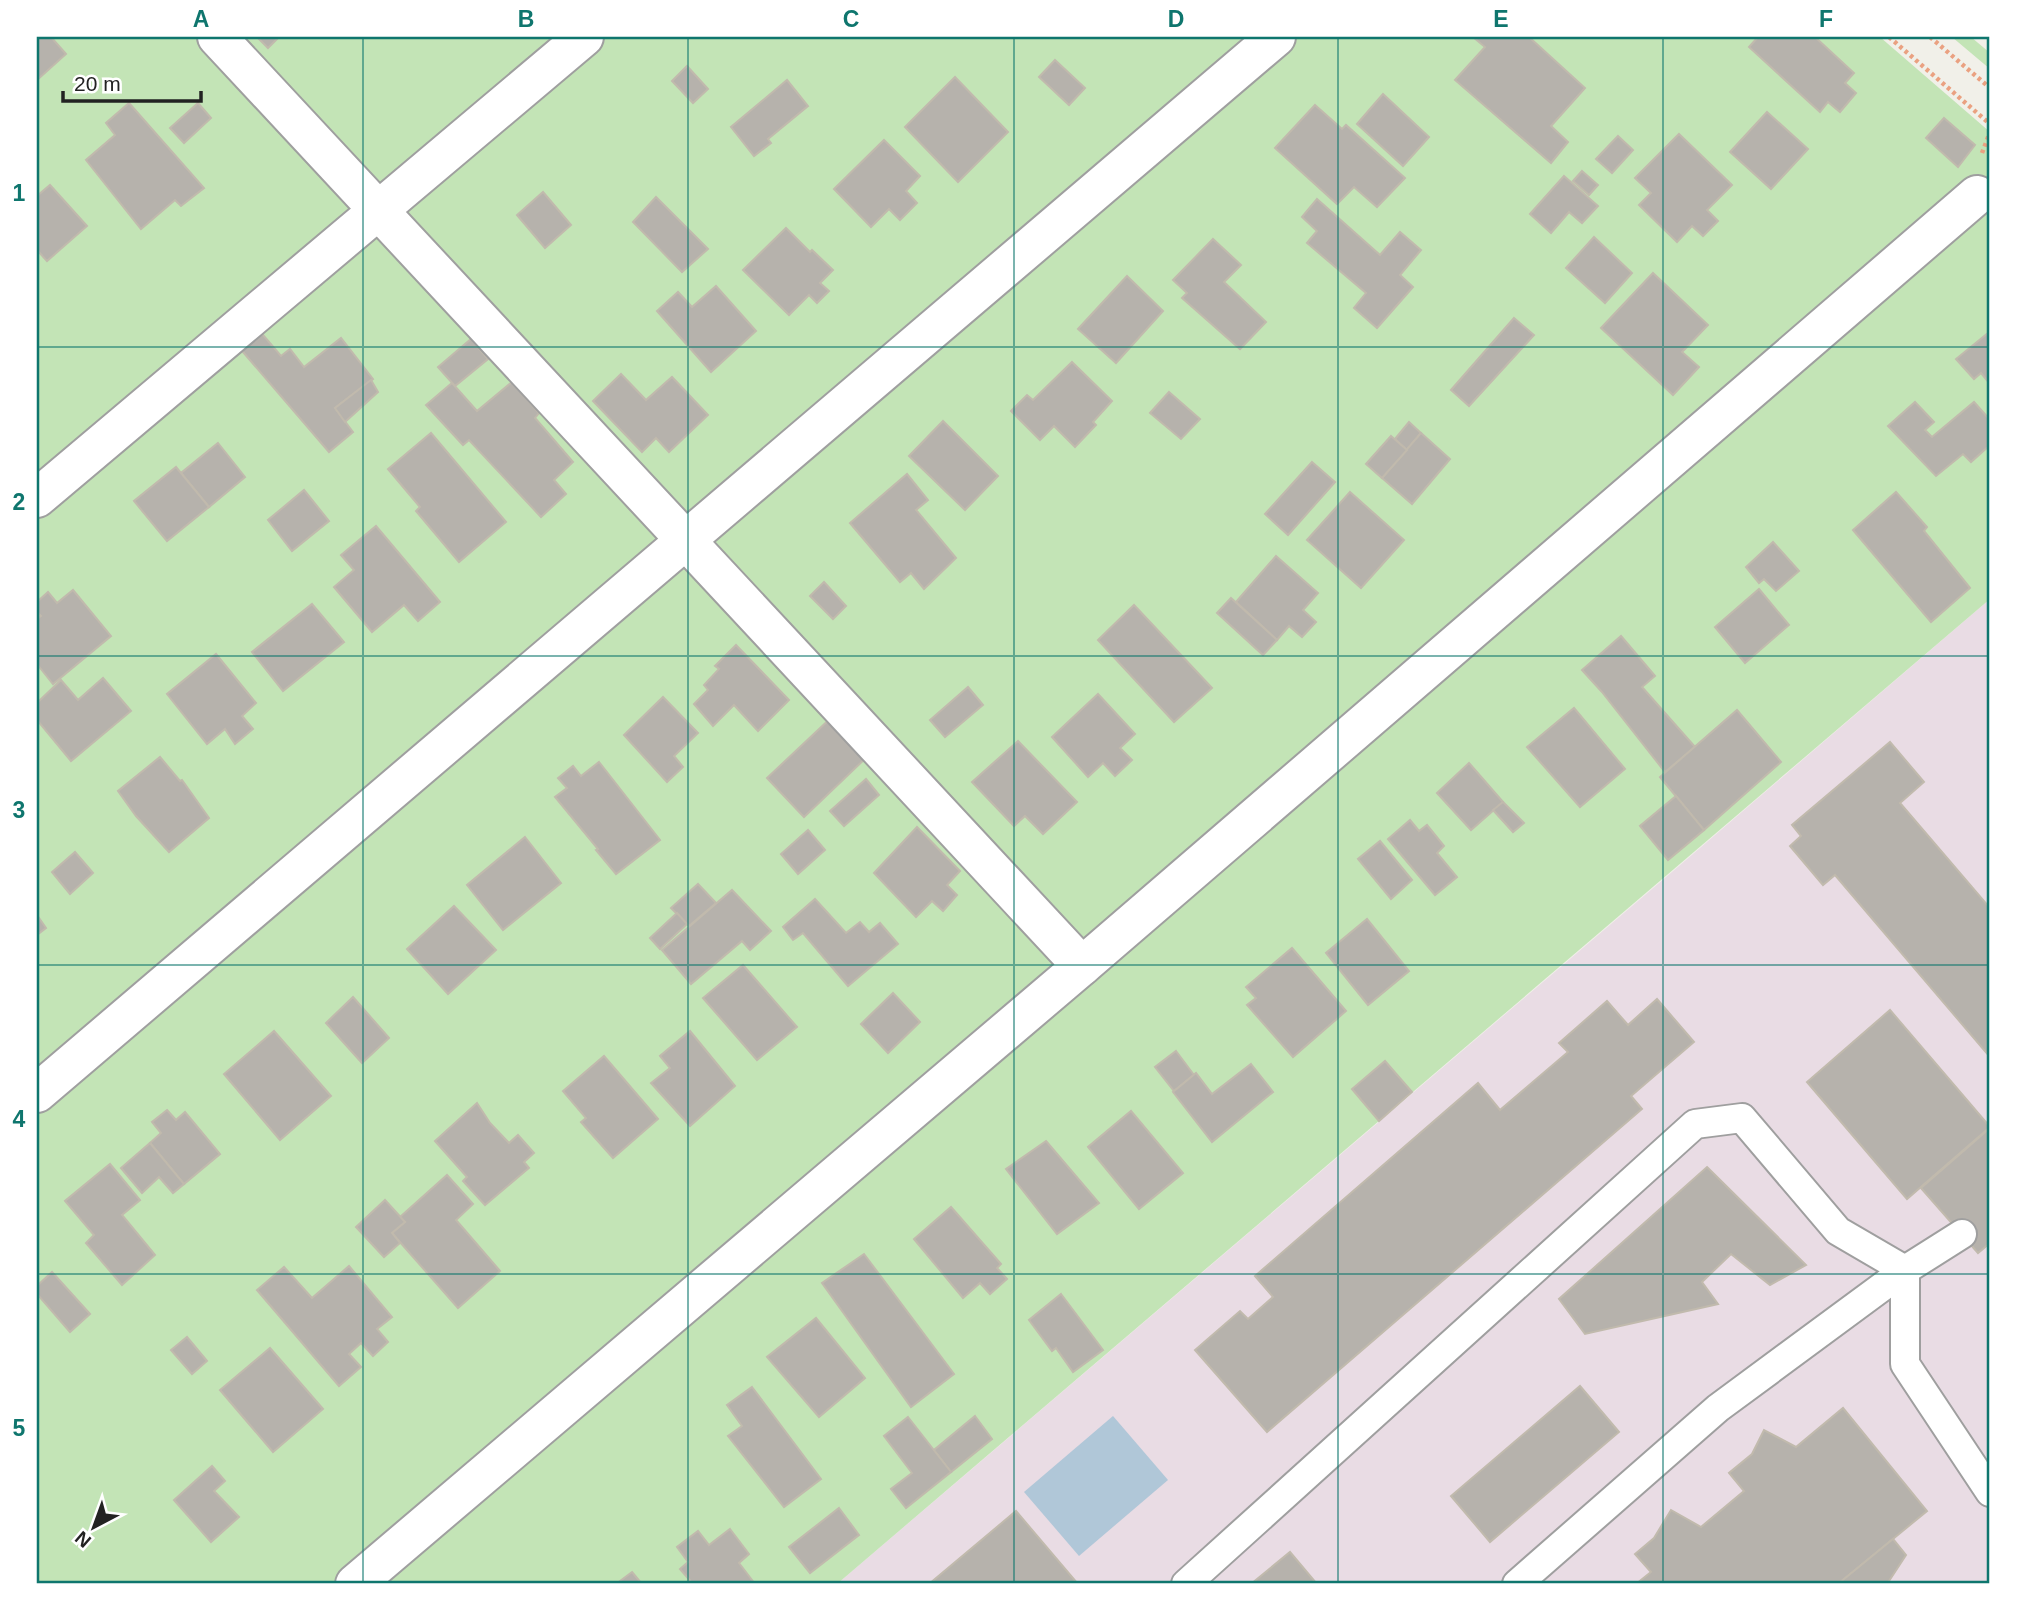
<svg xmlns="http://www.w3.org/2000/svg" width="2027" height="1621" font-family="Helvetica,sans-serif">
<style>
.industrial{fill:#e9dce4}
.grass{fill:#c3e4b6}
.water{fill:#b0c7d8}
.building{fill:#b6b2ac;stroke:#c1baad;stroke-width:2}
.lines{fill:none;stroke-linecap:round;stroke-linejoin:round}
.service-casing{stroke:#9f9f9f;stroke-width:32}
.minor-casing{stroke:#9f9f9f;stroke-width:42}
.path{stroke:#eaa181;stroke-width:4.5;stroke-dasharray:3.5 3.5;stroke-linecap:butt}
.service{stroke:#fff;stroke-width:28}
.minor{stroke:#fff;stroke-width:38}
.grid{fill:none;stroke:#0f766e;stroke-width:2;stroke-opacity:0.55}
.neatline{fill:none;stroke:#0f766e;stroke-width:2.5}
.grid-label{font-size:23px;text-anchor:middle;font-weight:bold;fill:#0f766e}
</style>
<rect width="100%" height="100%" fill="#f1f0e9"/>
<!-- industrial -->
<polygon class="industrial" points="1990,599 1990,1584 837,1584 1679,866"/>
<!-- grass -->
<g class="grass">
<polygon points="37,37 1880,37 1990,132 1990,599 837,1584 37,1584"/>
<polygon points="1952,37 1971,37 1990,53 1990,69"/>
</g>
<!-- water -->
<polygon class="water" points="1113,1416 1168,1480 1079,1556 1024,1492"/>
<!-- building -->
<g class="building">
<polygon points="37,37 51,37 66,54 37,80"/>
<polygon points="257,37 279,37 268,48"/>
<polygon points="1473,37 1529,37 1585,88 1551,126 1568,142 1551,163 1455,80 1485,47"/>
<polygon points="1758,37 1815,37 1854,73 1845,83 1856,93 1840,112 1828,102 1820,112 1749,47"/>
<polygon points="1055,60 1085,88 1069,105 1039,77"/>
<polygon points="687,66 708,89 693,103 672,81"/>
<polygon points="955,77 1008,132 958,182 905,127"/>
<polygon points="787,80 808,106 768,139 771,143 754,156 731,127"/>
<polygon points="1383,94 1429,137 1403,166 1357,124"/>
<polygon points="129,103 204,188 181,206 175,200 141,229 86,160 115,135 106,123"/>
<polygon points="198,103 211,118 184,143 170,128"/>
<polygon points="1315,105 1342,129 1346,125 1405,178 1377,207 1354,187 1337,204 1275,148"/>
<polygon points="1767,112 1808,149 1771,189 1730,152"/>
<polygon points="1944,118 1975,145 1958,167 1926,138"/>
<polygon points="1679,134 1732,185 1707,210 1718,221 1703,236 1692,226 1677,242 1639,205 1651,193 1635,178"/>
<polygon points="1618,136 1633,150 1612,173 1596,159"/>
<polygon points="884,140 920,176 906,191 917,203 900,220 889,209 871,227 834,189"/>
<polygon points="1582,171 1598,185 1589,195 1573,181"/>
<polygon points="1564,176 1598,206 1582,223 1569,212 1551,233 1530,214"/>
<polygon points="50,185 87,226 47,261 37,250 37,196"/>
<polygon points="543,192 571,225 545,248 517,215"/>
<polygon points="656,197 708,249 682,272 633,222"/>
<polygon points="1317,199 1380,255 1400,232 1421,250 1400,275 1413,287 1377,328 1354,308 1366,293 1307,243 1317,231 1302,217"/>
<polygon points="786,228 810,252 812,250 833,270 820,283 829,291 817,303 809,295 789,315 743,270"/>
<polygon points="1594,237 1632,273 1605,303 1566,268"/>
<polygon points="1213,239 1241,265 1224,282 1266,322 1240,349 1182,298 1187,293 1173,280"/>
<polygon points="1653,273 1708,325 1682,352 1699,367 1673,395 1601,328"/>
<polygon points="1127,276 1163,311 1116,363 1078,329"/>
<polygon points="716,286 756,331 711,372 657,311 678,292 692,307"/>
<polygon points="1514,318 1534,335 1469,406 1451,390"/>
<polygon points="257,328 281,356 290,349 304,367 341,338 373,379 335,408 353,432 329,452 237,345"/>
<polygon points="1988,333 1990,336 1990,384 1981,373 1974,379 1956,359"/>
<polygon points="471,339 488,359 455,386 438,367"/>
<polygon points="1072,362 1112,401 1093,422 1096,425 1075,447 1054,426 1040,440 1011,411 1027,395 1033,400"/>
<polygon points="621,374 646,400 672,377 708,415 669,452 656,438 642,452 593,401"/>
<polygon points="371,380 378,392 345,422 335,408"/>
<polygon points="512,382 539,413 535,418 573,462 554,480 566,494 541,517 469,440 463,445 426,405 452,383 477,411"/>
<polygon points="1169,392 1200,419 1181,439 1150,413"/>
<polygon points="1915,402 1934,422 1925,430 1932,437 1974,402 1990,420 1990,445 1971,462 1963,454 1936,476 1888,426"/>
<polygon points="943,421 998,476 965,510 909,456"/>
<polygon points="1409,422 1421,433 1407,450 1395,439"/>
<polygon points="431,433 506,522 459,562 416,511 420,507 388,469"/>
<polygon points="1421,433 1450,459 1412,504 1382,478"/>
<polygon points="1391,436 1407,450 1382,478 1366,464"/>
<polygon points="218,443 245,477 209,507 181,473"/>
<polygon points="1312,462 1335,482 1288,535 1265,514"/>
<polygon points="176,467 209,507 167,541 134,501"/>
<polygon points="907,474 928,500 916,510 956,558 924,589 911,573 900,582 850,523"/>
<polygon points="304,490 329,521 292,551 268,520"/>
<polygon points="1350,492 1404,540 1361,588 1307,540"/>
<polygon points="1896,492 1927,527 1924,531 1970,588 1931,622 1853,530"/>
<polygon points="376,526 440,602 418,621 404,605 372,632 334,587 354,570 341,555"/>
<polygon points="1773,542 1799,571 1776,591 1764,579 1759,583 1746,567"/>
<polygon points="1276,556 1318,593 1303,610 1316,622 1302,637 1289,626 1277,640 1236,602"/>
<polygon points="824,582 846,606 833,619 810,596"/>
<polygon points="1759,589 1789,625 1745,663 1715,627"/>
<polygon points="73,590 111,636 53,684 37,664 37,619 41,616 37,612 37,602 48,592 57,603"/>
<polygon points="1231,598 1277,640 1263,655 1217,613"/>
<polygon points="312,604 344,642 283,691 252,652"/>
<polygon points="1134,605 1212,688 1174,722 1098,640"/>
<polygon points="1621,636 1655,676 1642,687 1695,747 1665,772 1602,692 1582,670"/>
<polygon points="736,645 789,700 758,731 734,705 713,726 694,704 708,690 704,685 719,669 715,666"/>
<polygon points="216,654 256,703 242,716 253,729 235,744 225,729 207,744 167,694"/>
<polygon points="103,678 131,711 71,761 37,720 37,703 61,680 78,700"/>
<polygon points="968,687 983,705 945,737 930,720"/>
<polygon points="1098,694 1135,734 1120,748 1132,760 1115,776 1103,763 1088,777 1052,737"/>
<polygon points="663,697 698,733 674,756 683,767 667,782 624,735"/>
<polygon points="1574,708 1625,769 1580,807 1527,747"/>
<polygon points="1737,710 1781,762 1704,830 1660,777"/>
<polygon points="833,716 870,754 804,817 767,778"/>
<polygon points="1018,741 1077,802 1043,834 1025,816 1014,826 972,782"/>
<polygon points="1890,742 1924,782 1900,803 1990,908 1990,1057 1835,875 1823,885 1790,846 1801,836 1792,825"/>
<polygon points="160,757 180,781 182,780 209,818 169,852 136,816 118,791"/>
<polygon points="599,762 660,840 616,874 596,850 598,849 555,797 567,788 558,778 573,766 581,776"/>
<polygon points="1469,763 1503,802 1471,830 1437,793"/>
<polygon points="866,779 879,795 844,826 830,811"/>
<polygon points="1676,796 1704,830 1668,860 1640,826"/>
<polygon points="1503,802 1524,823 1513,832 1493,810"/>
<polygon points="1410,820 1419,831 1427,825 1444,846 1437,853 1457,877 1435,895 1388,839"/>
<polygon points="917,827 960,871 947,885 957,895 943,911 932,901 916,917 874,873"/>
<polygon points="808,830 825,850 798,874 781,854"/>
<polygon points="525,837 561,883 503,930 467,885"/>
<polygon points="1380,841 1412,880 1391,899 1358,859"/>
<polygon points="75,852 93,873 70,894 52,872"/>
<polygon points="698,884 716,903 689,926 671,908"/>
<polygon points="732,890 771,931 750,950 742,941 691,984 662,950"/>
<polygon points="815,899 846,933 860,922 869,932 880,923 898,944 848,986 803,933 793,940 783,927"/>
<polygon points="454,906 496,950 448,994 407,949"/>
<polygon points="677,913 687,924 660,949 650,938"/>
<polygon points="37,915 46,928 37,935"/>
<polygon points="1367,919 1409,971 1368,1005 1326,953"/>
<polygon points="1292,948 1346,1011 1293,1057 1247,1005 1256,998 1246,987"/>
<polygon points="743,965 797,1027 757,1060 703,998"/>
<polygon points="893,993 920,1022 888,1053 861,1024"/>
<polygon points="353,997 389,1038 362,1063 326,1023"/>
<polygon points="1657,999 1694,1042 1631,1096 1642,1109 1267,1432 1195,1350 1240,1311 1248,1319 1273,1297 1255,1276 1478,1083 1500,1110 1568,1052 1559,1043 1607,1001 1628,1025"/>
<polygon points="1890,1010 1990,1127 1907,1199 1807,1082"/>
<polygon points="274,1031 331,1096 280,1140 224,1074"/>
<polygon points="690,1031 735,1086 690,1126 651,1083 670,1068 660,1056"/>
<polygon points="1176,1051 1194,1075 1174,1091 1155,1067"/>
<polygon points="604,1056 658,1119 613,1158 581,1122 586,1118 563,1091"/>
<polygon points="1385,1061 1412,1092 1379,1121 1352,1089"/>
<polygon points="1251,1064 1273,1092 1212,1142 1173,1092 1196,1073 1212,1094"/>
<polygon points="477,1103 490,1123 509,1143 518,1135 534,1153 524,1162 529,1168 485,1205 463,1181 467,1177 435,1141"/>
<polygon points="167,1110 176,1120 185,1112 220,1154 184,1184 150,1143 161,1133 152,1122"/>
<polygon points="1131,1111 1183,1173 1139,1209 1088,1147"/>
<polygon points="1990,1128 1990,1243 1978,1253 1921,1188"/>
<polygon points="1046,1141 1099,1203 1057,1234 1006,1169"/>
<polygon points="150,1143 184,1184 173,1193 159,1177 142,1193 121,1168"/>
<polygon points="110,1164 140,1200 122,1215 155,1255 122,1285 86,1243 94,1235 65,1201"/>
<polygon points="1707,1167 1806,1265 1770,1285 1731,1254 1702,1282 1718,1304 1585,1334 1559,1299"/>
<polygon points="447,1175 473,1204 456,1220 500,1271 458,1308 392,1233 405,1222 400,1217"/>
<polygon points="385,1200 405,1222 392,1233 400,1243 384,1257 356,1227"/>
<polygon points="951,1207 1001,1264 997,1268 1007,1279 990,1294 980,1283 963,1298 914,1239"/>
<polygon points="864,1254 954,1374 911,1407 822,1283"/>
<polygon points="349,1266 392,1317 377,1329 388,1342 373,1356 361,1343 349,1354 361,1367 339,1386 257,1290 284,1267 312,1298"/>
<polygon points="52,1272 90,1314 70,1332 37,1294 37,1286"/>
<polygon points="1061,1294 1103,1350 1073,1372 1056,1348 1052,1351 1029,1320"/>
<polygon points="816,1318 865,1378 819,1417 767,1357"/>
<polygon points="187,1337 207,1361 192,1374 171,1350"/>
<polygon points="270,1348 323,1409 273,1452 220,1390"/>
<polygon points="1580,1386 1619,1432 1490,1542 1451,1496"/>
<polygon points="752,1387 821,1479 784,1507 728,1436 742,1426 727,1405"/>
<polygon points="1843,1408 1927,1511 1838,1584 1636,1584 1651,1572 1635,1554 1654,1538 1671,1510 1701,1527 1744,1491 1729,1473 1752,1454 1764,1430 1796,1447"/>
<polygon points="975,1416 992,1439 951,1472 934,1450"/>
<polygon points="908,1417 951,1472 906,1508 891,1489 912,1473 884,1436"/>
<polygon points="212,1466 225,1481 214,1491 239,1517 211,1542 174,1500"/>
<polygon points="839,1508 859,1535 810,1573 789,1547"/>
<polygon points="1016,1511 1078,1584 929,1584"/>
<polygon points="730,1529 749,1554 739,1563 755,1584 693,1584 680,1569 688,1562 677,1547 698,1531 709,1545"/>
<polygon points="1893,1539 1906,1555 1887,1584 1838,1584"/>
<polygon points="1290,1552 1317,1584 1251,1584"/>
<polygon points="632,1572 642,1584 616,1584"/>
</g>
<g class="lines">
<defs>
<g id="service">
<polyline points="1905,1270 1905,1364 1990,1492"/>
<polyline points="1186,1584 1695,1124 1742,1118 1838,1231 1905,1270"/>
<polyline points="1517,1584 1718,1408 1905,1270 1962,1234"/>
</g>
<g id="minor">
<polyline points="217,37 1082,966"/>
<polyline points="37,498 584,37"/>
<polyline points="37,1093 1276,37"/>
<polyline points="355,1584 1082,966 1977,195"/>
</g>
</defs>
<!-- service casing -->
<use href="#service" class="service-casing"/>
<!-- minor casing -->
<use href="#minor" class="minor-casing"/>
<!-- path -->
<g class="path">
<polyline points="1889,37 1990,124"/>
<polyline points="1930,37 1990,88"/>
<polyline points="1982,153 1990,132"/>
</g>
<!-- service -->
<use href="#service" class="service"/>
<!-- minor -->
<use href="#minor" class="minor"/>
</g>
<!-- grid -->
<path class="grid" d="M363,37V1584M688,37V1584M1014,37V1584M1338,37V1584M1663,37V1584M37,347H1990M37,656H1990M37,965H1990M37,1274H1990"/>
<!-- border -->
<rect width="2027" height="1621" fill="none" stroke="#ffffff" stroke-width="77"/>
<!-- north arrow -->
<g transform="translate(94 1527) rotate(221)" stroke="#ffffff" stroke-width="5" paint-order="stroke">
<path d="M0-5L12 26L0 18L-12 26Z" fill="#222222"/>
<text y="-10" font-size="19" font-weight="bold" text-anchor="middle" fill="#222222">N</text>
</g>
<!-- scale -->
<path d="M63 91v10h138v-10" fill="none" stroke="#222222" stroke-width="3.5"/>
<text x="74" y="91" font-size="21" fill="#222222" stroke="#ffffff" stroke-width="5" paint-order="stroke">20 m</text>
<rect x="38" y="38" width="1950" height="1544" class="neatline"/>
<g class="grid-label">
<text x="201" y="27">A</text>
<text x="526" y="27">B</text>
<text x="851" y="27">C</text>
<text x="1176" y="27">D</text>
<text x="1501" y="27">E</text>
<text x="1826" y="27">F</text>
<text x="19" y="201">1</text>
<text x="19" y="510">2</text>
<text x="19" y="818">3</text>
<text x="19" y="1127">4</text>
<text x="19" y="1436">5</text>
</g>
</svg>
